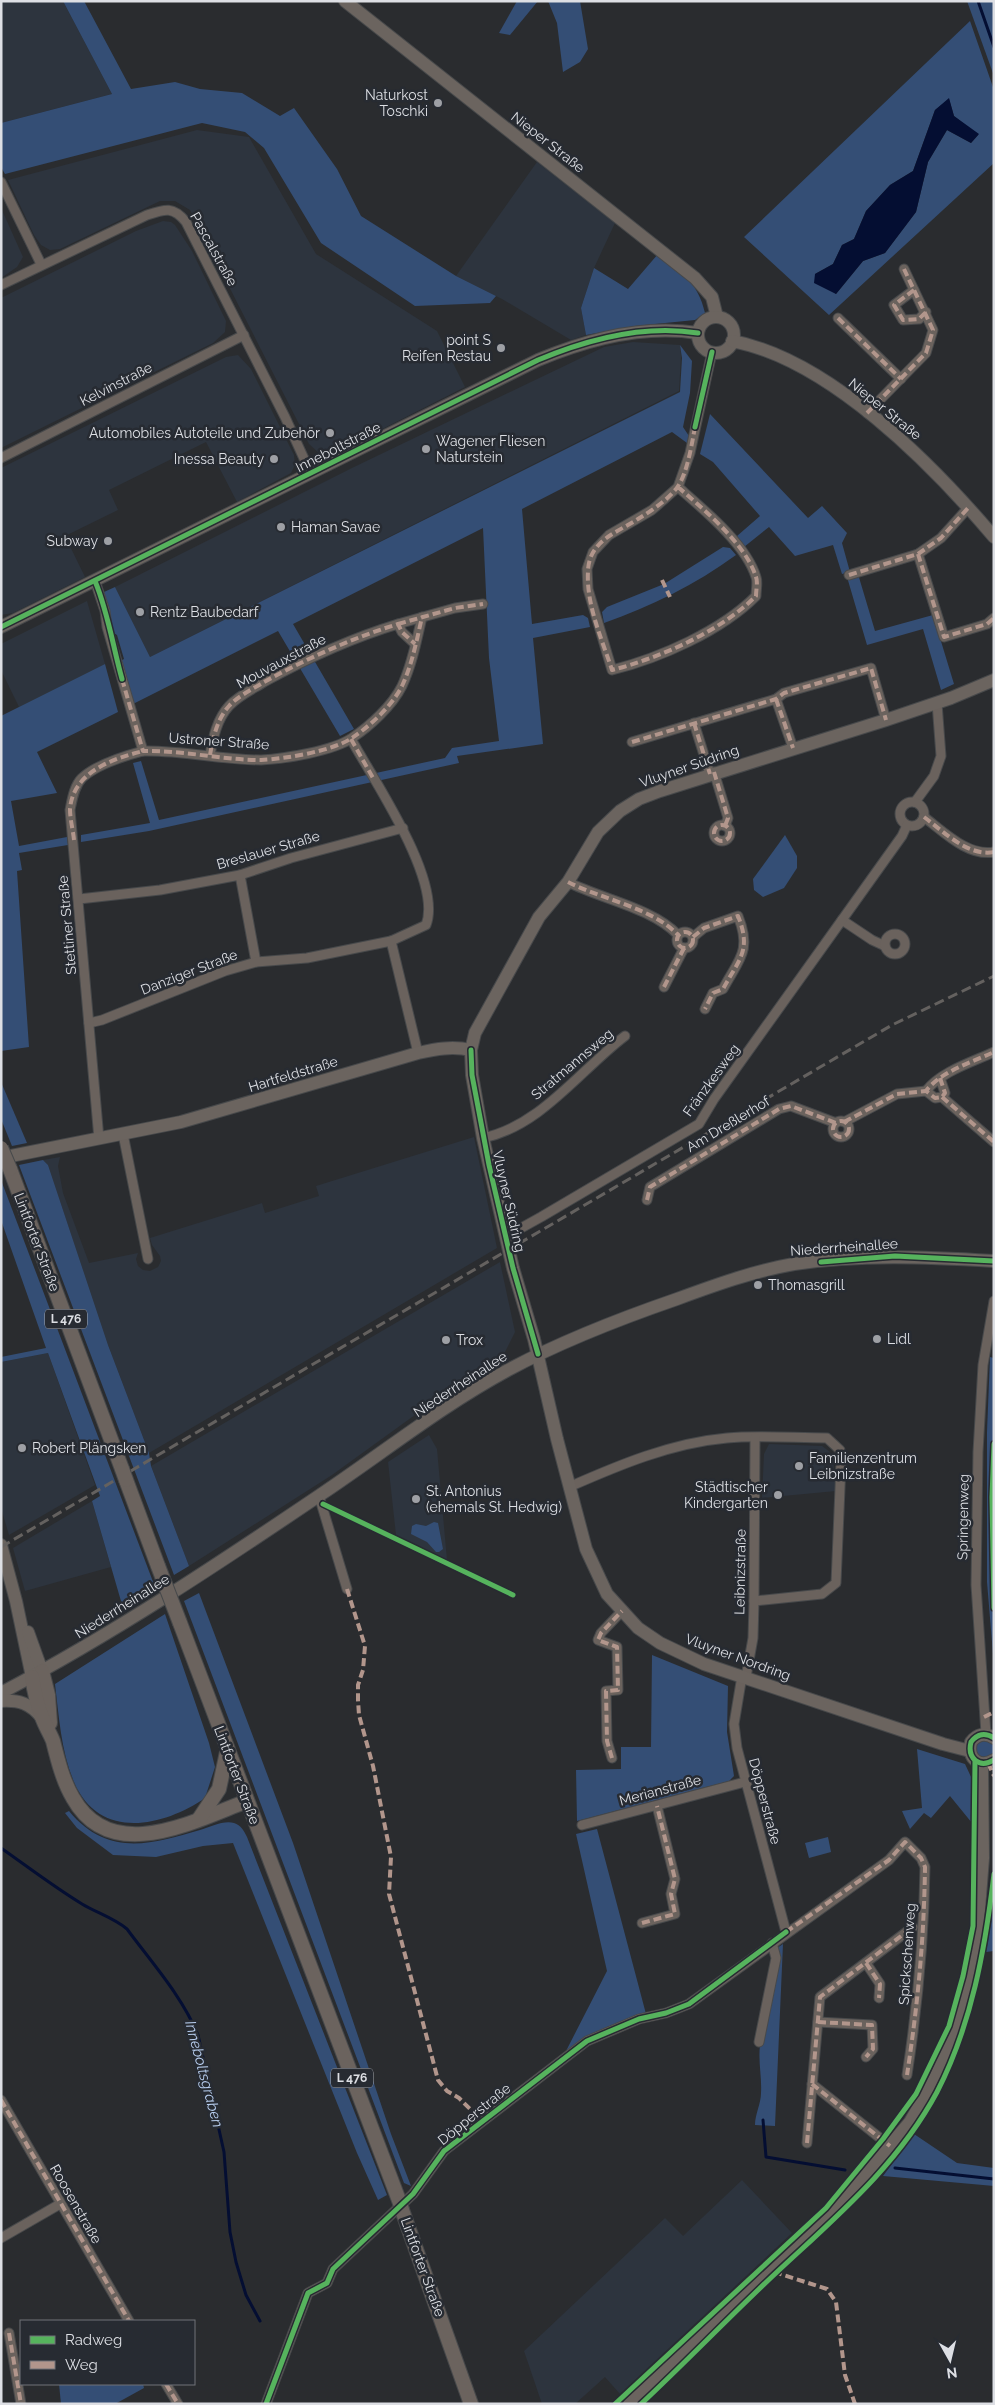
<svg xmlns="http://www.w3.org/2000/svg" width="995" height="2405" font-family="Raleway,sans-serif">
<style>
.built{fill:#2d343e}
.green{fill:#344e75;fill-rule:evenodd}
.water{fill:#040e32}
.lines{fill:none;stroke-linecap:round;stroke-linejoin:round}
.stream{stroke:#040e32;stroke-width:3}
.street-casing{stroke:#47494b;stroke-width:11}
.secondary-casing{stroke:#47494b;stroke-width:14}
.primary-casing{stroke:#47494b;stroke-width:16}
.street{stroke:#6a625d;stroke-width:9}
.secondary{stroke:#6b645f;stroke-width:12}
.primary{stroke:#6b635e;stroke-width:14}
.rail{stroke:#64615f;stroke-width:3;stroke-dasharray:10 5;stroke-linecap:butt}
.primary-bridge-casing{stroke:#47494b;stroke-width:16;stroke-linecap:butt}
.primary-bridge{stroke:#6b635e;stroke-width:14}
.quiet{stroke:#b2968c;stroke-width:4;stroke-dasharray:8 4;stroke-linecap:butt}
.cycleway-casing{stroke:#272b32;stroke-width:8}
.cycleway{stroke:#56b35d;stroke-width:5}
.poi-dot{fill:#9ea0a5;stroke:#272b32;stroke-width:2}
.labels{text-anchor:middle;stroke-width:5;stroke-linejoin:round;paint-order:stroke}
.shield{fill:#272b32;stroke:#a6a9af;stroke-width:1}
.shield-label{font-size:12px;font-weight:bold;fill:#dddfe4}
.poi-label{font-size:14px;fill:#dddfe4;stroke:#272b32;text-anchor:start}
.street-label{font-size:14px;fill:#dddfe4;stroke:#272b32}
.water-label{font-size:15px;font-style:italic;fill:#b8ceef;stroke:#272b32}
</style>
<rect width="100%" height="100%" fill="#2a2c2f"/>
<!-- built -->
<g class="built">
<polygon points="1,1 63,1 112,94 1,123"/>
<polygon points="197,130 249,137 316,254 437,331 465,387 333,454 320,454 309,444 299,424 190,210 175,201 160,201 60,249 50,250 41,245 34,235 8,180"/>
<polygon points="537,162 615,223 594,268 581,308 586,335 571,340 502,299 456,276"/>
<polygon points="1,208 23,257 17,267 1,278"/>
<polygon points="163,221 171,222 175,225 192,251 226,321 225,332 213,343 1,448 1,298 136,231"/>
<polygon points="633,342 680,345 681,357 679,391 150,657 115,587 354,467 604,347"/>
<polygon points="238,355 251,369 294,455 295,465 291,473 237,502 206,442 109,490 118,510 65,536 85,577 13,613 1,615 1,468 226,357"/>
<polygon points="87,601 105,664 19,707 1,670 1,644"/>
<polygon points="474,1137 497,1248 149,1453 108,1345 48,1165 43,1160 60,1157 58,1166 63,1193 89,1263 138,1253 136,1259 138,1266 143,1270 150,1271 158,1267 161,1261 160,1256 152,1245 150,1238 262,1203 265,1213 319,1196 316,1186"/>
<polygon points="500,1262 515,1332 504,1354 445,1396 437,1399 332,1475 189,1566 151,1466"/>
<polygon points="48,1353 95,1485 9,1535 1,1508 1,1362"/>
<polygon points="429,1435 437,1449 447,1560 396,1535 388,1462"/>
<polygon points="769,1444 822,1446 830,1452 833,1459 836,1491 762,1498 764,1454"/>
<polygon points="92,1501 111,1567 25,1591 13,1548"/>
<polygon points="742,2180 792,2233 620,2394 605,2377 575,2404 542,2404 524,2351 665,2218 683,2236"/>
</g>
<!-- green -->
<g class="green">
<polygon points="63,1 84,1 131,89 175,82 200,89 242,93 280,116 294,108 337,169 361,216 456,276 496,296 490,303 415,306 321,243 264,148 245,132 202,123 5,174 1,167 1,123 112,94"/>
<polygon points="517,1 538,1 510,35 499,33"/>
<polygon points="548,1 580,1 588,49 580,62 563,72 557,23"/>
<polygon points="967,1 994,1 994,76"/>
<path d="M970,21L994,90V163L829,315L744,237ZM949,99L954,116L978,135L971,143L947,130L928,162L916,212L885,253L863,261L836,294L815,274L833,264L842,245L854,239L866,211L890,185L913,171L935,110Z"/>
<path d="M658,254C682,273 698,282 705,313L695,320L635,326L586,335L581,308L594,268L628,289Z"/>
<polygon points="680,345 692,361 690,393 683,427 689,436 687,443 672,432 522,509 532,624 583,615 588,618 590,627 533,638 543,744 457,756 459,763 149,831 81,842 81,835 150,823 133,763 141,761 159,820 445,758 452,748 499,741 489,658 483,528 293,624 354,729 340,736 278,631 133,704 120,661 124,659 117,635 112,632 104,592 115,587 150,657 680,392 682,358"/>
<polygon points="710,414 808,518 822,506 847,533 842,543 850,572 842,574 833,545 795,556 769,527 744,547 737,536 760,516 713,462 700,454"/>
<path d="M723,547L730,548L736,555C695,585 651,606 604,623L602,612L607,607L664,584Z"/>
<polygon points="858,574 875,631 933,615 954,684 941,690 923,629 867,645 847,577"/>
<polygon points="105,664 118,712 37,752 57,793 11,801 19,846 67,837 68,845 19,853 22,870 17,871 29,1047 1,1051 1,716"/>
<polygon points="785,835 797,856 797,868 784,888 763,897 754,890 753,879"/>
<polygon points="1,1082 27,1143 12,1146 1,1119"/>
<polygon points="43,1160 48,1165 108,1345 149,1453 151,1466 189,1566 174,1575 19,1165"/>
<polygon points="1,1180 155,1587 123,1608 92,1501 100,1496 48,1353 1,1362 1,1357 46,1348 1,1220"/>
<polygon points="990,1357 994,1358 994,1666 987,1582 987,1432"/>
<polygon points="434,1522 438,1523 443,1549 439,1552 436,1552 427,1542 411,1534 412,1526 416,1524 426,1526"/>
<polygon points="199,1593 293,1843 391,2134 411,2186 404,2183 184,1601"/>
<path d="M165,1614L209,1743L215,1767L205,1798C163,1827 99,1841 74,1782C61,1751 59,1717 55,1684Z"/>
<polygon points="652,1655 728,1686 727,1732 734,1776 729,1781 577,1821 576,1770 621,1769 621,1747 651,1747"/>
<circle cx="985" cy="1749" r="9"/>
<polygon points="917,1749 965,1764 972,1779 972,1823 950,1796 931,1818 924,1813 910,1829 902,1811 922,1808"/>
<path d="M69,1811C107,1857 150,1845 200,1830C210,1827 224,1820 234,1823C241,1825 244,1831 247,1837L387,2195L378,2200L357,2153L233,1843L203,1846L156,1857L113,1855L77,1828L65,1813Z"/>
<polygon points="597,1829 646,2014 607,2027 566,2051 607,1971 576,1834"/>
<polygon points="828,1837 831,1852 809,1858 805,1843"/>
<polygon points="994,1905 994,1951 986,1952"/>
<path d="M783,1944L775,2126L755,2125C755,2114 761,2104 761,2093C762,2077 758,2062 760,2045L777,1948Z"/>
<polygon points="914,2134 957,2163 994,2168 994,2186 883,2176"/>
<polygon points="59,2384 143,2384 144,2388 115,2404 61,2404"/>
</g>
<!-- water -->
<polygon class="water" points="949,98 954,116 979,134 971,143 947,130 928,162 916,212 885,253 863,261 836,294 814,283 815,274 833,264 842,245 854,239 866,211 890,185 913,171 935,110"/>
<g class="lines">
<!-- stream -->
<g class="stream">
<polyline points="978,1 994,47"/>
<path d="M1,1848C28,1867 54,1887 82,1904C97,1913 114,1918 127,1929C152,1963 182,1996 198,2035L224,2152L230,2232L236,2262L246,2295L260,2321"/>
<polyline points="763,2120 766,2157 845,2170"/>
<polyline points="895,2168 994,2179"/>
</g>
<defs>
<g id="street">
<polyline points="1,182 41,264"/>
<path d="M1,285L147,215C165,209 173,206 186,222L285,417L311,474"/>
<polyline points="914,290 894,305 903,320 919,319 926,312"/>
<polyline points="838,318 901,379"/>
<polyline points="867,413 926,353 933,330 904,269"/>
<polyline points="1,458 244,335"/>
<path d="M678,487C703,509 746,544 756,577C758,582 756,590 756,596C721,631 660,658 612,670L588,589L587,569L593,552L609,535L652,510L678,487L690,453L712,352"/>
<polyline points="918,554 944,637 987,624 994,618"/>
<polyline points="849,575 918,554 941,538 968,508"/>
<path d="M95,581L105,611L107,627L143,751C183,750 221,760 261,760C284,759 333,751 352,738C370,726 392,706 402,686C412,665 417,639 422,617"/>
<polyline points="398,624 455,608 483,604"/>
<polyline points="776,699 793,748"/>
<polyline points="694,723 710,774"/>
<path d="M351,739C373,779 443,881 426,925L391,941L418,1053"/>
<polyline points="632,742 776,699 784,693 871,668 886,720"/>
<path d="M210,755C213,738 217,719 229,706C238,696 253,689 264,682C306,659 352,638 398,624L402,632L415,644"/>
<polyline points="714,772 728,818 725,826"/>
<polyline points="915,802 934,776 941,756 937,703"/>
<circle cx="912" cy="814" r="12"/>
<path d="M924,817C943,831 968,857 994,852"/>
<circle cx="722" cy="833" r="8"/>
<polyline points="240,875 256,962"/>
<path d="M568,882C601,899 653,908 678,935"/>
<polyline points="79,899 160,890 240,875 291,858 403,828"/>
<polyline points="842,920 872,940 885,946"/>
<circle cx="685" cy="940" r="8"/>
<circle cx="895" cy="944" r="10"/>
<path d="M693,937L704,928L738,916C752,951 739,959 723,989L713,993L705,1009"/>
<polyline points="664,987 684,948"/>
<polyline points="89,1023 102,1020 225,971 256,962 307,958 391,941"/>
<path d="M940,1078L945,1093L942,1097L935,1098L926,1091C940,1072 972,1062 994,1052"/>
<polyline points="942,1097 994,1142"/>
<circle cx="841" cy="1129" r="8"/>
<polyline points="844,1122 897,1094 926,1091"/>
<polyline points="123,1134 148,1259"/>
<path d="M483,1138C541,1126 580,1070 625,1036"/>
<path d="M99,1139L70,810C72,800 74,786 82,778C97,764 124,756 143,751"/>
<polyline points="647,1200 650,1187 779,1109 791,1106 836,1123"/>
<polyline points="505,1234 514,1232 541,1217 699,1124 714,1099 902,836 907,825"/>
<path d="M569,1487C619,1465 671,1443 727,1438C758,1435 795,1438 827,1438L840,1450L841,1464L836,1583L822,1594L754,1601"/>
<polyline points="319,1496 347,1589"/>
<polyline points="742,1676 734,1724 737,1748 786,1932"/>
<polyline points="746,1677 753,1638 754,1601 755,1438"/>
<polyline points="986,1734 976,1585 978,1452 983,1365 994,1301"/>
<polyline points="612,1758 607,1741 606,1691 618,1690 617,1647 598,1640 601,1633 622,1611"/>
<polyline points="582,1825 745,1782"/>
<polyline points="642,1923 675,1914 671,1894 675,1879 657,1806"/>
<polyline points="866,1963 880,1984 879,1998"/>
<polyline points="818,2022 872,2025 873,2049 866,2057"/>
<polyline points="759,2042 776,1958 772,1943"/>
<polyline points="812,2084 890,2146"/>
<polyline points="1,2100 129,2321"/>
<polyline points="807,2143 820,1997 913,1927"/>
<polyline points="1,2238 60,2204"/>
<polyline points="9,2333 21,2404"/>
<polyline points="166,2384 178,2404"/>
<path d="M266,2404L308,2293L327,2283L333,2269L413,2194L444,2151L587,2041L639,2019L666,2013L689,2004L889,1860L905,1842L921,1858L925,1867C924,1939 918,2003 907,2075"/>
</g>
<g id="secondary">
<polyline points="345,1 695,278 712,297 717,317"/>
<circle cx="716" cy="335" r="18"/>
<path d="M732,341C829,359 932,464 994,537"/>
<path d="M1,627L538,360C588,339 643,324 698,333"/>
<path d="M1,1158L181,1122L418,1053C436,1049 452,1046 471,1050"/>
<polyline points="1,1545 16,1601 32,1677"/>
<polyline points="28,1632 42,1671"/>
<path d="M1,1693C113,1634 218,1564 323,1493C384,1452 443,1405 508,1370C562,1341 619,1319 677,1299C715,1285 754,1271 794,1264C860,1254 927,1257 994,1261"/>
<path d="M1,1701C19,1700 30,1703 42,1718"/>
<path d="M994,1738C985,1732 977,1734 971,1742C967,1758 979,1769 994,1760"/>
<polyline points="970,1751 943,1744 704,1664 660,1643 638,1628 607,1594 586,1549 557,1439 534,1339 513,1268 483,1138 472,1075 471,1050 475,1033 539,917 568,882 598,832 620,811 639,799 660,791 886,720 951,698 994,680"/>
<polyline points="629,2404 835,2209 910,2122 935,2078 962,2013 976,1948 983,1858 982,1764"/>
</g>
<g id="primary">
<polyline points="10,1169 122,1469"/>
<polyline points="126,1480 158,1566"/>
<polyline points="180,1623 400,2203"/>
<polyline points="42,1671 48,1695 50,1723"/>
<path d="M32,1677C34,1690 37,1704 42,1717C45,1726 50,1733 53,1741C58,1761 63,1781 73,1798C111,1866 194,1821 247,1801"/>
<polyline points="199,1819 219,1789 227,1752"/>
<polyline points="402,2210 471,2404"/>
</g>
</defs>
<!-- street casing -->
<use href="#street" class="street-casing"/>
<!-- secondary casing -->
<use href="#secondary" class="secondary-casing"/>
<!-- primary casing -->
<use href="#primary" class="primary-casing"/>
<!-- street -->
<use href="#street" class="street"/>
<!-- secondary -->
<use href="#secondary" class="secondary"/>
<!-- primary -->
<use href="#primary" class="primary"/>
<!-- rail -->
<polyline class="rail" points="1,1547 892,1025 994,976"/>
<defs>
<g id="primary-bridge">
<polyline points="1,1148 10,1169"/>
<polyline points="122,1469 126,1480"/>
<polyline points="158,1566 180,1623"/>
<polyline points="400,2203 402,2210"/>
</g>
</defs>
<!-- primary-bridge casing -->
<use href="#primary-bridge" class="primary-bridge-casing"/>
<!-- primary-bridge -->
<use href="#primary-bridge" class="primary-bridge"/>
<!-- quiet -->
<g class="quiet">
<polyline points="914,290 894,305 903,320 919,319 926,312"/>
<polyline points="838,318 901,379"/>
<polyline points="867,413 926,353 933,330 904,269"/>
<path d="M678,487C703,509 746,544 756,577C758,582 756,590 756,596C721,631 660,658 612,670C602,639 586,605 588,571C589,541 616,533 638,519C651,511 666,501 676,489C687,476 692,443 695,427"/>
<polyline points="918,554 944,637 987,624 994,618"/>
<polyline points="849,575 918,554 941,538 968,508"/>
<polyline points="662,580 670,597"/>
<polyline points="398,624 455,608 483,604"/>
<path d="M122,679L143,751C183,750 221,760 261,760C284,759 333,751 352,738C370,726 392,706 402,686C412,665 417,639 422,617"/>
<polyline points="776,699 793,748"/>
<polyline points="694,723 710,774"/>
<polyline points="351,739 373,778"/>
<polyline points="632,742 776,699 784,693 871,668 886,720"/>
<path d="M210,755C213,738 217,719 229,706C238,696 253,689 264,682C306,659 352,638 398,624L402,632L415,644"/>
<polyline points="714,772 728,818 725,826"/>
<path d="M924,817C943,831 968,857 994,852"/>
<circle cx="722" cy="833" r="8"/>
<path d="M74,840C73,830 70,819 70,809C73,772 112,759 143,751"/>
<path d="M568,882C601,899 653,908 678,935"/>
<circle cx="685" cy="940" r="8"/>
<path d="M693,937L704,928L738,916C752,951 739,959 723,989L713,993L705,1009"/>
<polyline points="664,987 684,948"/>
<path d="M940,1078L945,1093L942,1097L935,1098L926,1091C940,1072 972,1062 994,1052"/>
<polyline points="942,1097 994,1142"/>
<circle cx="841" cy="1129" r="8"/>
<polyline points="844,1122 897,1094 926,1091"/>
<polyline points="647,1200 650,1187 779,1109 791,1106 836,1123"/>
<polyline points="347,1589 365,1646 363,1670 358,1685 358,1700 359,1715 373,1766 391,1857 389,1894 438,2080 447,2091 459,2098 481,2120"/>
<polyline points="984,1717 994,1712"/>
<polyline points="612,1758 607,1741 606,1691 618,1690 617,1647 598,1640 601,1633 622,1611"/>
<polyline points="988,1763 994,1776"/>
<polyline points="642,1923 675,1914 671,1894 675,1879 657,1806"/>
<path d="M786,1932L889,1860L905,1842L921,1858L925,1867C924,1939 918,2003 907,2075"/>
<polyline points="866,1963 880,1984 879,1998"/>
<polyline points="818,2022 872,2025 873,2049 866,2057"/>
<polyline points="812,2084 890,2146"/>
<polyline points="1,2100 129,2321"/>
<polyline points="807,2143 820,1997 913,1927"/>
<polyline points="774,2272 827,2289 836,2302 845,2375 855,2404"/>
<polyline points="9,2333 21,2404"/>
<polyline points="166,2384 178,2404"/>
</g>
<defs>
<g id="cycleway">
<polyline points="695,427 712,352"/>
<path d="M95,581C108,612 113,647 122,679"/>
<path d="M1,627L538,360C588,339 643,324 698,333"/>
<polyline points="471,1050 472,1075 489,1165 513,1268 538,1354"/>
<polyline points="821,1262 895,1256 994,1261"/>
<polyline points="994,1444 992,1497 994,1608"/>
<polyline points="323,1504 513,1595"/>
<path d="M994,1738C985,1732 977,1734 971,1742C967,1758 979,1769 994,1760"/>
<polyline points="266,2404 308,2293 327,2283 333,2269 413,2194 444,2151 587,2041 639,2019 666,2013 689,2004 786,1932"/>
<polyline points="615,2404 826,2208 883,2139 916,2094 949,2026 963,1976 973,1926 975,1761"/>
<path d="M641,2404C687,2361 731,2315 777,2272C836,2217 898,2165 937,2092C972,2024 985,1949 994,1874"/>
</g>
</defs>
<!-- cycleway casing -->
<use href="#cycleway" class="cycleway-casing"/>
<!-- cycleway -->
<use href="#cycleway" class="cycleway"/>
</g>
<!-- markers -->
<g class="poi-dot">
<circle cx="438" cy="103" r="5"/>
<circle cx="501" cy="348" r="5"/>
<circle cx="330" cy="433" r="5"/>
<circle cx="426" cy="449" r="5"/>
<circle cx="274" cy="459" r="5"/>
<circle cx="281" cy="527" r="5"/>
<circle cx="108" cy="541" r="5"/>
<circle cx="140" cy="612" r="5"/>
<circle cx="758" cy="1285" r="5"/>
<circle cx="877" cy="1339" r="5"/>
<circle cx="446" cy="1340" r="5"/>
<circle cx="22" cy="1448" r="5"/>
<circle cx="799" cy="1466" r="5"/>
<circle cx="778" cy="1495" r="5"/>
<circle cx="416" cy="1499" r="5"/>
</g>
<g class="labels">
<!-- shield labels -->
<g class="shield">
<rect x="45" y="1309.5" width="42" height="19" rx="4"/>
<rect x="331" y="2068.5" width="42" height="19" rx="4"/>
</g>
<g class="shield-label">
<text x="66" y="1323">L 476</text>
<text x="352" y="2082">L 476</text>
</g>
<!-- poi labels -->
<g class="poi-label">
<text x="428" y="100" text-anchor="end">Naturkost<tspan x="428" dy="16">Toschki</tspan></text>
<text x="491" y="345" text-anchor="end">point S<tspan x="491" dy="16">Reifen Restau</tspan></text>
<text x="320" y="438" text-anchor="end">Automobiles Autoteile und Zubehör</text>
<text x="436" y="446">Wagener Fliesen<tspan x="436" dy="16">Naturstein</tspan></text>
<text x="264" y="464" text-anchor="end">Inessa Beauty</text>
<text x="291" y="532">Haman Savae</text>
<text x="98" y="546" text-anchor="end">Subway</text>
<text x="150" y="617">Rentz Baubedarf</text>
<text x="768" y="1290">Thomasgrill</text>
<text x="887" y="1344">Lidl</text>
<text x="456" y="1345">Trox</text>
<text x="32" y="1453">Robert Plängsken</text>
<text x="809" y="1463">Familienzentrum<tspan x="809" dy="16">Leibnizstraße</tspan></text>
<text x="768" y="1492" text-anchor="end">Städtischer<tspan x="768" dy="16">Kindergarten</tspan></text>
<text x="426" y="1496">St. Antonius<tspan x="426" dy="16">(ehemals St. Hedwig)</tspan></text>
</g>
<!-- street labels -->
<g class="street-label">
<text transform="translate(548 142) rotate(38)" y="5">Nieper Straße</text>
<text transform="translate(214 249) rotate(61)" y="5">Pascalstraße</text>
<text transform="translate(116 384) rotate(-27)" y="5">Kelvinstraße</text>
<text transform="translate(885 409) rotate(39)" y="5">Nieper Straße</text>
<text transform="translate(338 447) rotate(-27)" y="5">Inneboltstraße</text>
<text transform="translate(281 661) rotate(-28)" y="5">Mouvauxstraße</text>
<text transform="translate(219 741) rotate(4)" y="5">Ustroner Straße</text>
<text transform="translate(689 766) rotate(-19)" y="5">Vluyner Südring</text>
<text transform="translate(268 850) rotate(-16)" y="5">Breslauer Straße</text>
<text transform="translate(67 925) rotate(-95)" y="5">Stettiner Straße</text>
<text transform="translate(189 972) rotate(-21)" y="5">Danziger Straße</text>
<text transform="translate(572 1064) rotate(-40)" y="5">Stratmannsweg</text>
<text transform="translate(293 1074) rotate(-17)" y="5">Hartfeldstraße</text>
<text transform="translate(711 1080) rotate(-54)" y="5">Fränzkesweg</text>
<text transform="translate(728 1124) rotate(-31)" y="5">Am Dreßlerhof</text>
<text transform="translate(509 1201) rotate(77)" y="5">Vluyner Südring</text>
<text transform="translate(37 1242) rotate(69)" y="5">Lintforter Straße</text>
<text transform="translate(844 1247) rotate(-4)" y="5">Niederrheinallee</text>
<text transform="translate(460 1384) rotate(-33)" y="5">Niederrheinallee</text>
<text transform="translate(963 1517) rotate(-89)" y="5">Springenweg</text>
<text transform="translate(740 1572) rotate(-89)" y="5">Leibnizstraße</text>
<text transform="translate(122 1606) rotate(-32)" y="5">Niederrheinallee</text>
<text transform="translate(738 1657) rotate(20)" y="5">Vluyner Nordring</text>
<text transform="translate(237 1775) rotate(69)" y="5">Lintforter Straße</text>
<text transform="translate(660 1790) rotate(-15)" y="5">Merianstraße</text>
<text transform="translate(765 1801) rotate(75)" y="5">Döpperstraße</text>
<text transform="translate(907 1954) rotate(-86)" y="5">Spickschenweg</text>
<text transform="translate(474 2114) rotate(-39)" y="5">Döpperstraße</text>
<text transform="translate(76 2204) rotate(60)" y="5">Roosenstraße</text>
<text transform="translate(423 2267) rotate(70)" y="5">Lintforter Straße</text>
</g>
<!-- water labels -->
<g class="water-label">
<text transform="translate(204 2074) rotate(75)" y="5">Inneboltsgraben</text>
</g>
</g>
<!-- border -->
<rect width="995" height="2405" fill="none" stroke="#dddfe4" stroke-width="5"/>
<!-- legend -->
<rect x="20" y="2320" width="175" height="65" fill="#272b32" stroke="#707379"/>
<rect x="30" y="2336" width="25" height="8" fill="#56b35d" stroke="#707379"/>
<text x="65" y="2345" font-size="15" fill="#dddfe4">Radweg</text>
<rect x="30" y="2361" width="25" height="8" fill="#b2968c" stroke="#707379"/>
<text x="65" y="2370" font-size="15" fill="#dddfe4">Weg</text>
<!-- north arrow -->
<g transform="translate(950 2360) rotate(172)" stroke="#272b32" stroke-width="4" paint-order="stroke">
<path d="M0-4L9 19L0 12L-9 19Z" fill="#dddfe4"/>
<text y="-8" font-size="14" font-weight="bold" text-anchor="middle" fill="#dddfe4">N</text>
</g>
</svg>
